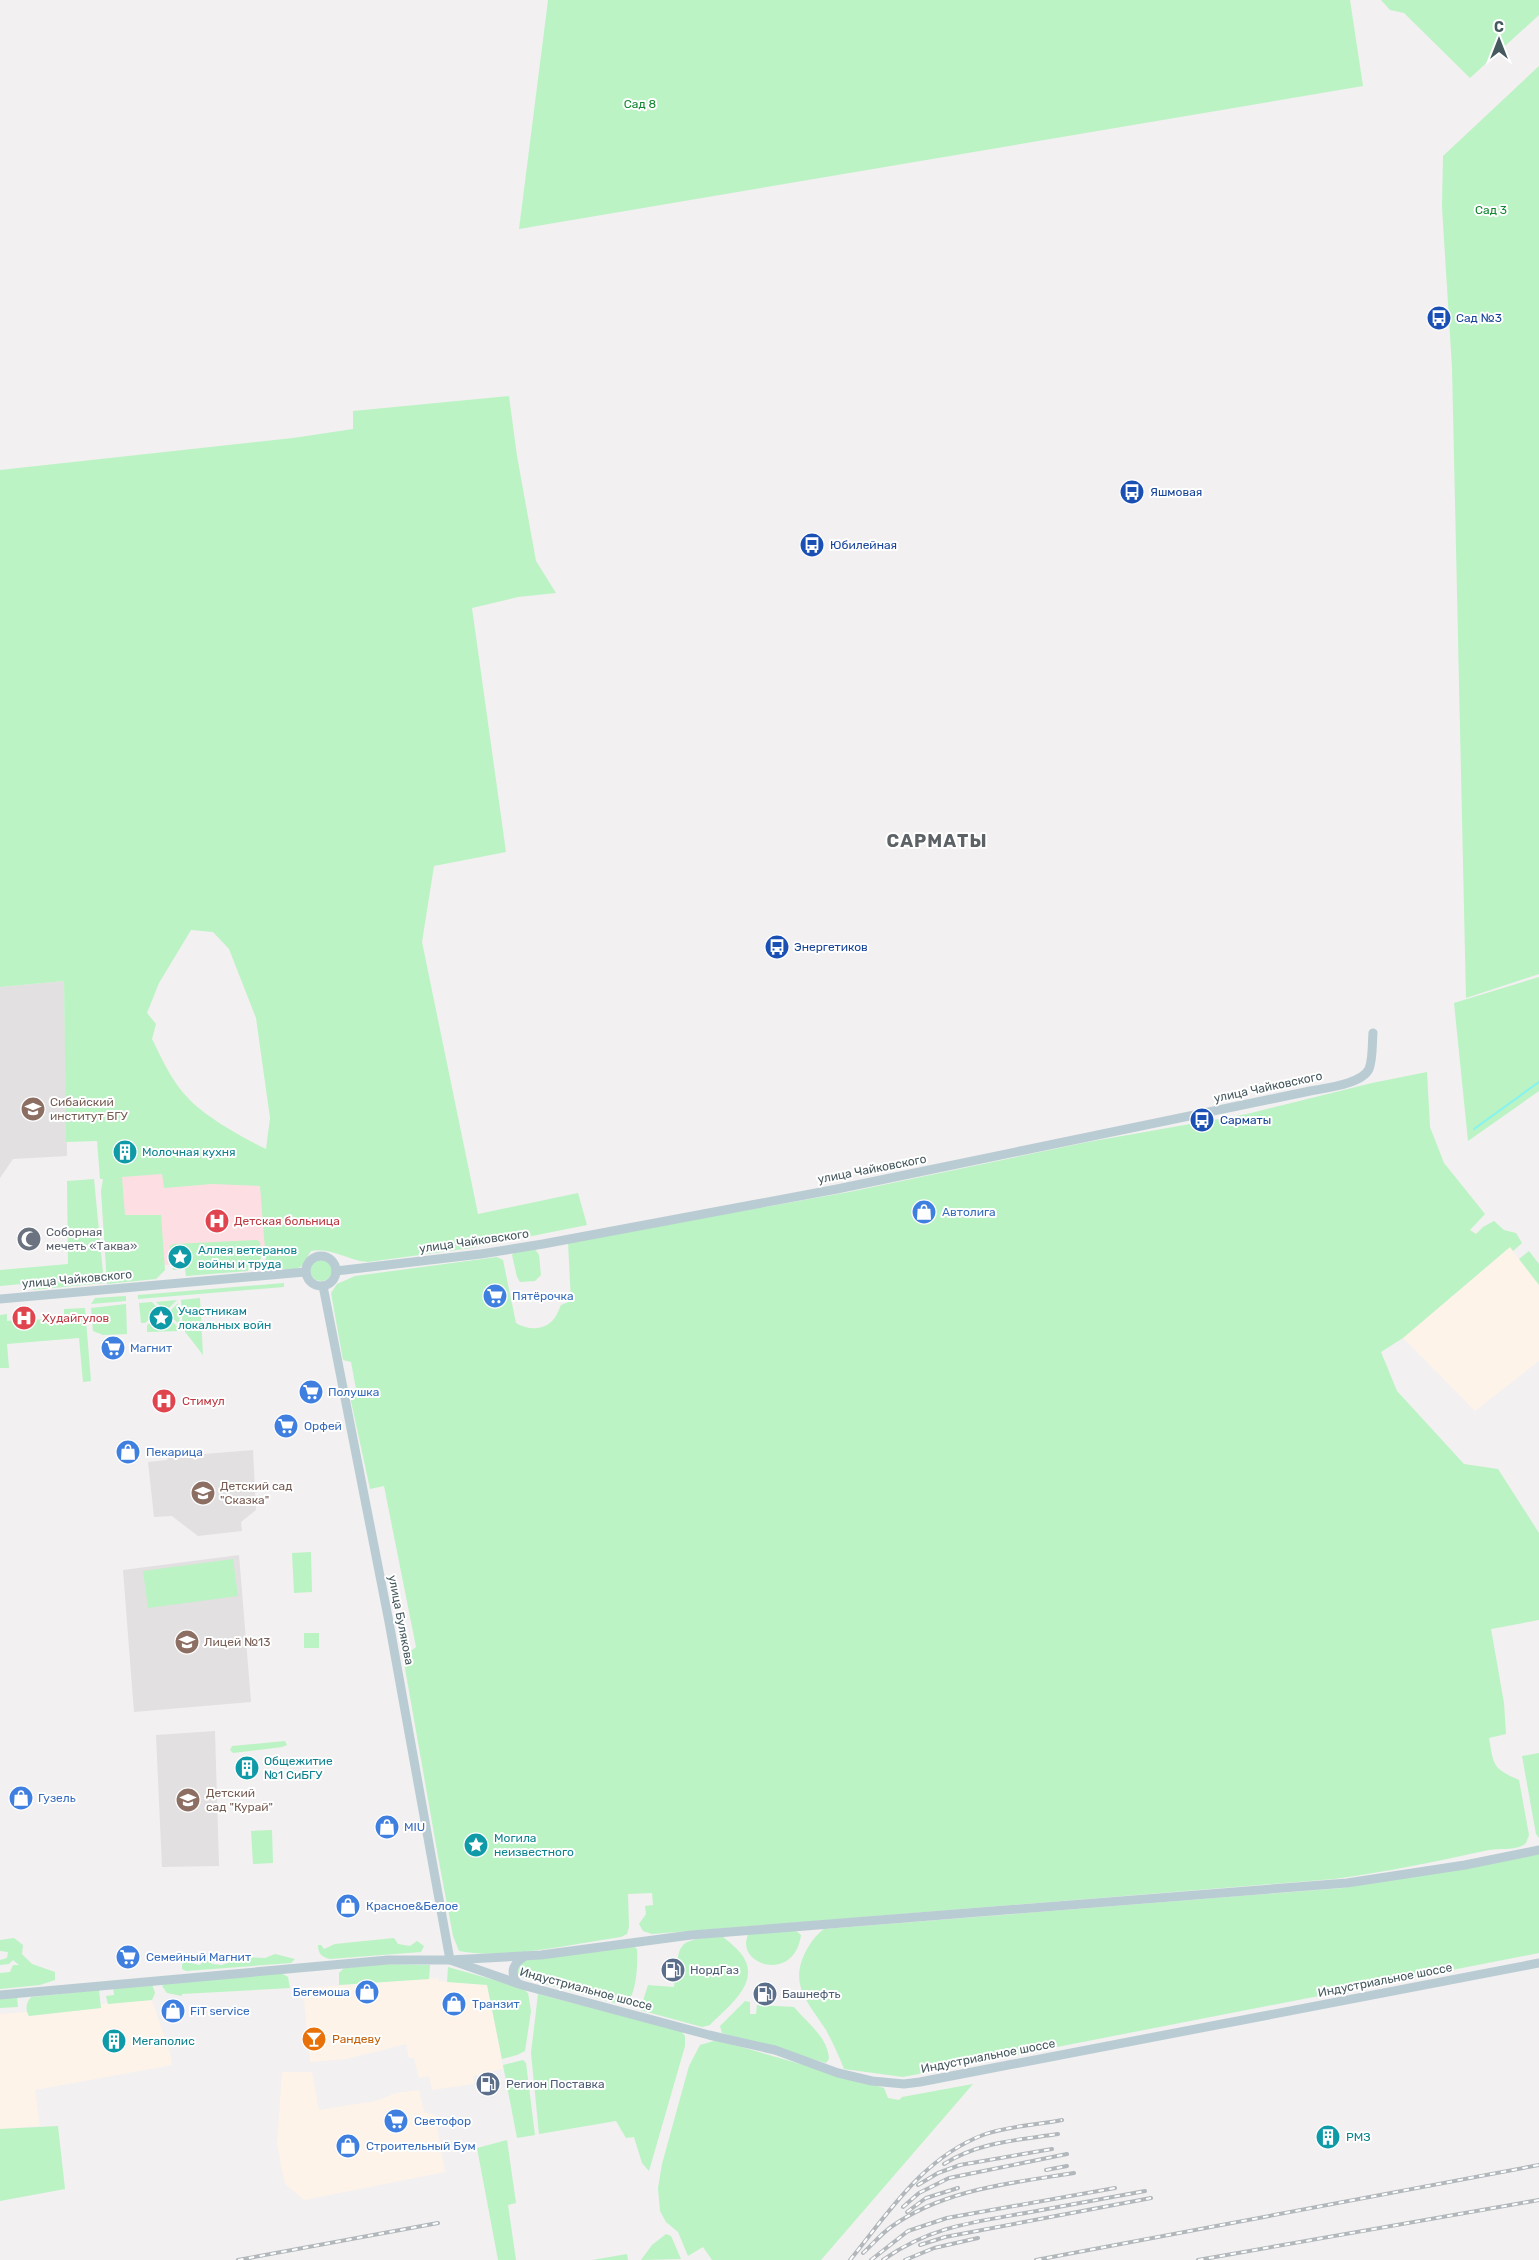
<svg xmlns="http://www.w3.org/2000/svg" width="1539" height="2260" font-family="Rubik,sans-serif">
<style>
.commercial{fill:#fdf3e9}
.education{fill:#e3e0e2}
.medical{fill:#fddfe3}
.green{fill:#bbf3c4;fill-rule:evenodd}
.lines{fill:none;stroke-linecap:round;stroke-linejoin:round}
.stream{stroke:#85f3f0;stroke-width:2}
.secondary{stroke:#baccd3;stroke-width:9}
.rail-casing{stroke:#b1b7bb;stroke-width:4}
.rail{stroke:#fff;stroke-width:2;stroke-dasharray:5.5;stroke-linecap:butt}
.labels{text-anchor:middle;stroke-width:4;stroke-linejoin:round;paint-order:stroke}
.park-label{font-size:12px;fill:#108730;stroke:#fff}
.transit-label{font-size:12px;fill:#164399;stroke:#fff;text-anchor:start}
.street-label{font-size:12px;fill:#46595f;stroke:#fff}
.education-label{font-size:12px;fill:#785e54;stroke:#fff;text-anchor:start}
.culture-label{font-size:12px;fill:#0d838f;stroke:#fff;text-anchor:start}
.shop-label{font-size:12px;fill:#366cbe;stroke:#fff;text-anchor:start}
.health-label{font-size:12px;fill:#be3a42;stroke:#fff;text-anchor:start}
.worship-label{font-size:12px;fill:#5b616d;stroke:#fff;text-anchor:start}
.service-label{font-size:12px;fill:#4e5e75;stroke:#fff;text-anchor:start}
.food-label{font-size:12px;fill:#c56008;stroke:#fff;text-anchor:start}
.district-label{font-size:18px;font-weight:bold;letter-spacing:1px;fill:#5c6265;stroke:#fff}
</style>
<rect width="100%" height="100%" fill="#f2f0f0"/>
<!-- commercial -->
<g class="commercial">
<polygon points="1510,1247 1539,1285 1539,1361 1475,1411 1403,1338"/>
<polygon points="438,1978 439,1981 488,1985 503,2069 473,2076 474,2084 432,2090 429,2076 419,2078 414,2058 409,2058 406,2044 346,2059 310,2062 303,1988"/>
<polygon points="152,2000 170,2053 172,2065 35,2090 40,2126 0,2129 0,2014 27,2012 28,2016 101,2008 100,2004"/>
<polygon points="282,2072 312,2072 319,2110 376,2101 396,2093 419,2090 424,2112 435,2115 445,2172 304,2200 285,2184 277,2144"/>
</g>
<!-- education -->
<g class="education">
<polygon points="64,981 67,1156 13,1159 0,1178 0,987"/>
<polygon points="253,1450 256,1510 241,1522 242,1531 198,1536 172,1516 154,1517 148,1462 167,1460 168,1457"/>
<polygon points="239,1555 251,1702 134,1712 123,1570"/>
<polygon points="215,1731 219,1866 162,1867 156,1735"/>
</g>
<!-- medical -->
<polygon class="medical" points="271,1165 297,1253 110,1270 103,1178"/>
<!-- green -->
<g class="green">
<polygon points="548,0 1350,0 1363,86 519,229"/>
<polygon points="1381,0 1539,0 1539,15 1470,78 1404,13 1390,10"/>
<polygon points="1539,66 1539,974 1466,998 1452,368 1442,207 1443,156"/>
<path d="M509,396L517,456L536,561L556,593L518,597L472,608L506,852L434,866L422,942L478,1214L578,1193L587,1225L471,1248L368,1262C348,1261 332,1247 311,1251C308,1255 306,1261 303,1265C296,1272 272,1270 266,1262L260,1186L212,1184L164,1188L162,1174L122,1177L125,1215H161L165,1270L156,1279L107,1284L101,1191L103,1179H100L97,1141L66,1142L64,981L0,987V470L293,438L353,429V411ZM191,930L213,932L229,949L256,1018L270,1118L266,1149C243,1138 204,1116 188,1098C172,1082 162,1059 152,1039L156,1024L147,1013L159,983Z"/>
<polygon points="1539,977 1539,1091 1468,1141 1454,1003"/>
<path d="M1427,1072L1430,1127L1444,1163L1485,1214L1470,1230L1476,1234L1483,1227L1494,1221L1504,1230L1516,1233L1522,1243L1513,1251L1510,1247L1403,1338L1381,1352L1397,1391L1464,1464L1498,1469L1539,1533V1620L1491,1629L1504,1703L1506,1734L1489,1738C1494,1766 1492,1768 1519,1780L1529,1835L1526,1843C1517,1851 1501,1848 1489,1850C1438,1861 1386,1872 1334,1879L652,1934L643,1931L639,1924L646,1914L645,1906L653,1905L652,1893L628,1894L629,1927L627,1934L621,1937C572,1944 506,1960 459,1951L453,1936L439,1862L403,1657L416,1647L384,1486L370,1489L349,1392L356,1389L351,1362L343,1360L331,1293L337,1284L355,1276L497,1257L503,1260L516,1323C527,1330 543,1331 553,1320C557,1316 559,1309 561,1305L571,1301L568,1242L849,1192L1088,1142L1247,1114L1372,1083Z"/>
<polygon points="94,1179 104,1283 33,1290 32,1283 0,1286 0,1270 68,1264 67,1181"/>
<polygon points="257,1240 260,1242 261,1259 250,1263 248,1271 186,1276 185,1269 173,1270 171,1253 169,1251 170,1246 173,1244"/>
<polygon points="535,1249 539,1255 541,1275 535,1281 520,1282 517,1277 512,1255 514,1252"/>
<polygon points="1529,1251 1539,1264 1539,1285 1519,1259"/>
<circle cx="321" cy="1270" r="11"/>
<polygon points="284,1283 284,1287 138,1299 138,1295"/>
<polygon points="126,1296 126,1301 91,1304 95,1298"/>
<polygon points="200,1298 200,1299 203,1355 183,1329 181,1300"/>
<polygon points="177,1300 168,1309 163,1309 156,1302"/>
<polygon points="152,1302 160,1311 145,1323 141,1323 139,1303"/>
<polygon points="178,1303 180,1325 169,1315 169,1312"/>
<polygon points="126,1304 127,1334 103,1335 93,1331 91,1308"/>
<polygon points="85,1308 91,1381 83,1382 79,1338 7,1344 9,1368 0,1368 0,1315 7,1314 7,1321 15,1320 15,1326 34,1324 34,1320 64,1317 64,1309"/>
<polygon points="168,1318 179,1328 179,1331 147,1332 147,1325 154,1320 159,1326"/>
<polygon points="311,1552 312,1592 294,1593 292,1553"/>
<polygon points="233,1559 238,1596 148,1608 143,1571"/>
<rect x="304" y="1633" width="15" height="15"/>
<polygon points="285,1741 287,1745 282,1747 233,1753 230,1750 232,1746"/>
<polygon points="1539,1753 1539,1838 1536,1834 1522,1756"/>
<polygon points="272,1830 273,1863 253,1864 251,1831"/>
<path d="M1539,1854V1953L903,2077L844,2069C839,2056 833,2043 826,2030C809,2003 789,1986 805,1953C810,1943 816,1935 824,1929L1343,1888Z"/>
<path d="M795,1930L801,1935C794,1985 732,1964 749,1933Z"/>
<path d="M722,1936C729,1942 737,1948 742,1955C762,1983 727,2007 710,2025L702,2027L640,2010L648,1985L674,1987C681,1941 673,1941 722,1936Z"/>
<polygon points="14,1938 23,1945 22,1954 32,1964 55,1972 55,1980 40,1985 0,1989 0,1973 10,1972 13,1965 19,1965 13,1960 9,1964 0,1965 0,1960 7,1958 8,1952 0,1951 0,1940"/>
<path d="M394,1938L398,1944L410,1946L417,1941L424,1946L421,1952L330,1959C322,1957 318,1954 318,1945H321L324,1949L335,1944Z"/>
<path d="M632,1945L637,1949C638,1962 637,2000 623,2005L526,1979L516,1975V1967L525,1960Z"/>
<polygon points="275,1954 295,1959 291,1963 186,1971 182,1969 182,1964 186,1962 200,1965 203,1961 208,1961 212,1964 222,1965 244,1957 265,1958"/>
<polygon points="384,1964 430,1965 429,1979 339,1985 339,1973 344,1968"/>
<polygon points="448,1967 522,1988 528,1993 531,2011 525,2051 517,2055 502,2059 487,1985 447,1982"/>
<polygon points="281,1973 288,1977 290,1988 182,1994 182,1996 167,1993 162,1986 166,1983"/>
<polygon points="152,1984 155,1993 152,2000 108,2004 106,1996 114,1995 113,1988"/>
<path d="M99,1990L101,2008L29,2016C25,2009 26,2003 31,1997Z"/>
<polygon points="538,1994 681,2031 685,2036 685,2046 649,2171 642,2163 634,2137 626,2138 616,2121 539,2134 531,2053"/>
<polygon points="17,1997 18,2007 0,2008 0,1999"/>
<path d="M745,2001L750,2002V2014H756L757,2005L794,2007C807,2023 828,2037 829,2059L826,2063L722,2033L720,2026Z"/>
<polygon points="717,2040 884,2088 888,2098 899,2100 902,2097 973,2084 821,2260 712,2260 703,2247 688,2256 678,2232 666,2222 660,2211 658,2188 662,2164 689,2066 700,2045"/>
<polygon points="523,2060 526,2063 535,2135 517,2138 503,2065"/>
<polygon points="58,2126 65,2189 0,2201 0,2129"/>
<polygon points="507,2140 516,2203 508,2205 516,2260 498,2260 477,2148"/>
<polygon points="666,2234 671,2236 681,2259 641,2260 652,2245"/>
<polygon points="627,2254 628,2260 592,2260"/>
</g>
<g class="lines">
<!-- stream -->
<polyline class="stream" points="1474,1129 1539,1082"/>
<!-- secondary -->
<g class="secondary">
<circle cx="321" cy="1271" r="15"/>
<path d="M336,1271L481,1254L543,1244L837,1189L1310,1091C1325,1088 1362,1084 1369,1069C1373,1059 1372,1044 1373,1033"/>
<polyline points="323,1286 389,1622 450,1960"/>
<polyline points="0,1299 305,1272"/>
<polyline points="453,1961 522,1985 709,2035 775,2050 838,2073 872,2081 904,2084 920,2082 1539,1963"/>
<path d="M517,1983C509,1971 514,1963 525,1956"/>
<polyline points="0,1995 388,1960 450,1960 541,1955 691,1935 1347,1883 1465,1865 1539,1850"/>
</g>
<defs>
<g id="rail">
<path d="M944,2164C979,2142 1018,2140 1058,2134"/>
<polyline points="1046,2170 1067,2166"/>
<polyline points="918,2185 938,2173 960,2165 1052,2149"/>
<polyline points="903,2207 919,2193 949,2178 1067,2154"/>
<polyline points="907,2212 926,2198 958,2188"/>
<polyline points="920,2245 945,2237 1151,2198"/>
<path d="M863,2253C872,2245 881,2234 891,2227C944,2189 1012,2183 1074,2173"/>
<polyline points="238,2260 438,2223"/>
<path d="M850,2260C889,2212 923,2158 983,2135C1007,2126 1037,2125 1062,2120"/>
<polyline points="871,2260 908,2231 947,2218 1115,2188"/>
<path d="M883,2260C931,2226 975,2222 1031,2212C1069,2205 1107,2198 1145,2191"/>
<polyline points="905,2260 934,2248 978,2238"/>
<polyline points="1036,2260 1539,2165"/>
<polyline points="1198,2260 1539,2200"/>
</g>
</defs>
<!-- rail casing -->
<use href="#rail" class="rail-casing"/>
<!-- rail -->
<use href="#rail" class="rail"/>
</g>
<!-- icons -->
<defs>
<symbol id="bus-disc" viewBox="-11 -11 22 22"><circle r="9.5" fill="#1a4fb4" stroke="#fff"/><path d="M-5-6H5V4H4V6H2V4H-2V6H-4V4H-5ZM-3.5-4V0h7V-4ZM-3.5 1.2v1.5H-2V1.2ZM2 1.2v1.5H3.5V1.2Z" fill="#fff"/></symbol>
<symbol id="university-disc" viewBox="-11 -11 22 22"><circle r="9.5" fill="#8d6e63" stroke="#fff"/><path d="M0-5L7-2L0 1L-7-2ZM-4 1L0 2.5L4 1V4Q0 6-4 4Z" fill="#fff"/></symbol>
<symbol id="building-disc" viewBox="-11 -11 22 22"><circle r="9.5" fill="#0f9aa8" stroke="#fff"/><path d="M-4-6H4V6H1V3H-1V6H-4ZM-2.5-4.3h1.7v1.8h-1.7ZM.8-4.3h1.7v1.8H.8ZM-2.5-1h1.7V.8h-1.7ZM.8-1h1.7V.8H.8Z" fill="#fff"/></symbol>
<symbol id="shop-disc" viewBox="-11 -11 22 22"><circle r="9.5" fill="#3f7fe0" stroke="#fff"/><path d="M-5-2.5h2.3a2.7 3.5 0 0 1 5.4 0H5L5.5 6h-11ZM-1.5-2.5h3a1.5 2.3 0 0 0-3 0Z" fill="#fff"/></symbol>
<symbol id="hospital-disc" viewBox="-11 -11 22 22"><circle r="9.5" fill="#e0444e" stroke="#fff"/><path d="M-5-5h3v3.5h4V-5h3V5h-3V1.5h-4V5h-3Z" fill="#fff"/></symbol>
<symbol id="mosque-disc" viewBox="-11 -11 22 22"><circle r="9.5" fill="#6b7280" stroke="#fff"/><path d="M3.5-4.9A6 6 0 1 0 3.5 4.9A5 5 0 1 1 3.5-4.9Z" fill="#fff"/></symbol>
<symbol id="sight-disc" viewBox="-11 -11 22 22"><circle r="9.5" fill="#0f9aa8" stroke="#fff"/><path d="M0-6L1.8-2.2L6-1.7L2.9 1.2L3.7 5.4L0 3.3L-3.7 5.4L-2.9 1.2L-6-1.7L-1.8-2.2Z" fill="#fff"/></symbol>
<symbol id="supermarket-disc" viewBox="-11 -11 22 22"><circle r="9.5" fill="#3f7fe0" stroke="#fff"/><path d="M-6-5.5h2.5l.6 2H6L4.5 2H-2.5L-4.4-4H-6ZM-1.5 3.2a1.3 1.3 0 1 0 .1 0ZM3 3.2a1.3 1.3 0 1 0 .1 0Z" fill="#fff"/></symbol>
<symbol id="school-disc" viewBox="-11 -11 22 22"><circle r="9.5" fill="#8d6e63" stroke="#fff"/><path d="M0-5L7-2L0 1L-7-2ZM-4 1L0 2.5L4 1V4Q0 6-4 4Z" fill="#fff"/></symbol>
<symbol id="fuel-disc" viewBox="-11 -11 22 22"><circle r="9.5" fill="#5c6f8a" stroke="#fff"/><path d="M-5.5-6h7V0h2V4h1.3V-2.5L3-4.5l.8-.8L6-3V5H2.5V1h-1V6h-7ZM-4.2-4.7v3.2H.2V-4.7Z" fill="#fff"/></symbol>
<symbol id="bar-disc" viewBox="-11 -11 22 22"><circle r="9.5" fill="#e8710a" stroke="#fff"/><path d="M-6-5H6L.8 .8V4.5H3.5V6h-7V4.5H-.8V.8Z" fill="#fff"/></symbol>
</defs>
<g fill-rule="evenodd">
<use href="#bus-disc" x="1425" y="304" width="28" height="28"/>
<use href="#bus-disc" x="1118" y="478" width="28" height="28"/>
<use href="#bus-disc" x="798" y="531" width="28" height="28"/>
<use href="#bus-disc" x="763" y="933" width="28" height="28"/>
<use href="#university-disc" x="19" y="1095" width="28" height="28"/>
<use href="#bus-disc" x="1188" y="1106" width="28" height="28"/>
<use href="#building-disc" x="111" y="1138" width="28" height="28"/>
<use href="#shop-disc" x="910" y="1198" width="28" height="28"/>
<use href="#hospital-disc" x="203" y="1207" width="28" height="28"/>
<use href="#mosque-disc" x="15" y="1225" width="28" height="28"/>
<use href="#sight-disc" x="166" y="1243" width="28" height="28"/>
<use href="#supermarket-disc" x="481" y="1282" width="28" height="28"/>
<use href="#hospital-disc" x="10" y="1304" width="28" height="28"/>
<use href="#sight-disc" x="147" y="1304" width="28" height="28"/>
<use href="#supermarket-disc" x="99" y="1334" width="28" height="28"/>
<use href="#supermarket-disc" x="297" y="1378" width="28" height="28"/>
<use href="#hospital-disc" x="150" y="1387" width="28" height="28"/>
<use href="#supermarket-disc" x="272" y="1412" width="28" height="28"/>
<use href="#shop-disc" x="114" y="1438" width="28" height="28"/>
<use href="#school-disc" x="189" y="1479" width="28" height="28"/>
<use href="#school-disc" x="173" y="1628" width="28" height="28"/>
<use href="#building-disc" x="233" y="1754" width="28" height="28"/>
<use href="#shop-disc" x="7" y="1784" width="28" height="28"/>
<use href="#school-disc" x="174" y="1786" width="28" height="28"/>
<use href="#shop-disc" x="373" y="1813" width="28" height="28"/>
<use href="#sight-disc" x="462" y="1831" width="28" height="28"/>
<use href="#shop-disc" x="334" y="1892" width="28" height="28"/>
<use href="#supermarket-disc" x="114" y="1943" width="28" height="28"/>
<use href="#fuel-disc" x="659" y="1956" width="28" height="28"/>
<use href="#shop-disc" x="353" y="1978" width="28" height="28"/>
<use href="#fuel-disc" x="751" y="1980" width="28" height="28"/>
<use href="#shop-disc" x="440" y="1990" width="28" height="28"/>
<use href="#shop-disc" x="159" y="1997" width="28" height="28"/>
<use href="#bar-disc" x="300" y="2025" width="28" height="28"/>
<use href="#building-disc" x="100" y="2027" width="28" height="28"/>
<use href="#fuel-disc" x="474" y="2070" width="28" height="28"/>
<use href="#supermarket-disc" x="382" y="2107" width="28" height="28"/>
<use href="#building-disc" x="1314" y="2123" width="28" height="28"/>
<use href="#shop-disc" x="334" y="2132" width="28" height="28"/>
</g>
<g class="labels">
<!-- park labels -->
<g class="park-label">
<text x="640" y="108">Сад 8</text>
<text x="1491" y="214">Сад 3</text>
</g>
<!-- transit labels -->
<g class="transit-label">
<text x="1456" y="322">Сад №3</text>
<text x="1150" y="496">Яшмовая</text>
<text x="830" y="549">Юбилейная</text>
<text x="794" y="951">Энергетиков</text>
<text x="1220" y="1124">Сарматы</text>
</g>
<!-- street labels -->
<g class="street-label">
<text transform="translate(1268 1087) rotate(-12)" y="4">улица Чайковского</text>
<text transform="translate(872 1169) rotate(-11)" y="4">улица Чайковского</text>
<text transform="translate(474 1241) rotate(-8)" y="4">улица Чайковского</text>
<text transform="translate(77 1279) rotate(-5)" y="4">улица Чайковского</text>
<text transform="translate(401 1620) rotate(79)" y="4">улица Булякова</text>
<text transform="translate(1385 1980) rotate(-11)" y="4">Индустриальное шоссе</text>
<text transform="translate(586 1989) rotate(15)" y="4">Индустриальное шоссе</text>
<text transform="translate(988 2056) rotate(-11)" y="4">Индустриальное шоссе</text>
</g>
<!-- education labels -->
<g class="education-label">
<text x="50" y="1106">Сибайский<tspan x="50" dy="14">институт БГУ</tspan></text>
<text x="220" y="1490">Детский сад<tspan x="220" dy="14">"Сказка"</tspan></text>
<text x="204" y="1646">Лицей №13</text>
<text x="206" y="1797">Детский<tspan x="206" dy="14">сад "Курай"</tspan></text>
</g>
<!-- culture labels -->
<g class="culture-label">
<text x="142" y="1156">Молочная кухня</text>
<text x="198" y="1254">Аллея ветеранов<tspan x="198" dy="14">войны и труда</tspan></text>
<text x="178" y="1315">Участникам<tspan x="178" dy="14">локальных войн</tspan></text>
<text x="264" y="1765">Общежитие<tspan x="264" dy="14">№1 СиБГУ</tspan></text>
<text x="494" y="1842">Могила<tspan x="494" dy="14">неизвестного</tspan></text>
<text x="132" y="2045">Мегаполис</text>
<text x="1346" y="2141">РМЗ</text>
</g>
<!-- shop labels -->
<g class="shop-label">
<text x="942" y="1216">Автолига</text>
<text x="512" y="1300">Пятёрочка</text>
<text x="130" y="1352">Магнит</text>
<text x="328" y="1396">Полушка</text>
<text x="304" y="1430">Орфей</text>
<text x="146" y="1456">Пекарица</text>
<text x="38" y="1802">Гузель</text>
<text x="404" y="1831">MIU</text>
<text x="366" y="1910">Красное&amp;Белое</text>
<text x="146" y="1961">Семейный Магнит</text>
<text x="350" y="1996" text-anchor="end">Бегемоша</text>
<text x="472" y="2008">Транзит</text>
<text x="190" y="2015">FiT service</text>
<text x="414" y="2125">Светофор</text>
<text x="366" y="2150">Строительный Бум</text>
</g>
<!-- health labels -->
<g class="health-label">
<text x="234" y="1225">Детская больница</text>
<text x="42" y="1322">Худайгулов</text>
<text x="182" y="1405">Стимул</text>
</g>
<!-- worship labels -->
<g class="worship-label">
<text x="46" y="1236">Соборная<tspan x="46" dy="14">мечеть «Таква»</tspan></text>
</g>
<!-- service labels -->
<g class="service-label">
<text x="690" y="1974">НордГаз</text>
<text x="782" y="1998">Башнефть</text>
<text x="506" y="2088">Регион Поставка</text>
</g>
<!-- food labels -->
<g class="food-label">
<text x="332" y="2043">Рандеву</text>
</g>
<!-- district labels -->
<g class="district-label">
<text x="937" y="847">САРМАТЫ</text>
</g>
</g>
<!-- north arrow -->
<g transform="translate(1499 40)" stroke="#ffffff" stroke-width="4" paint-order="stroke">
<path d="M0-4L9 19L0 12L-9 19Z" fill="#46595f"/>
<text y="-8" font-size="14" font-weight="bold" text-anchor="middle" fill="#46595f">С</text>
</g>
</svg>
